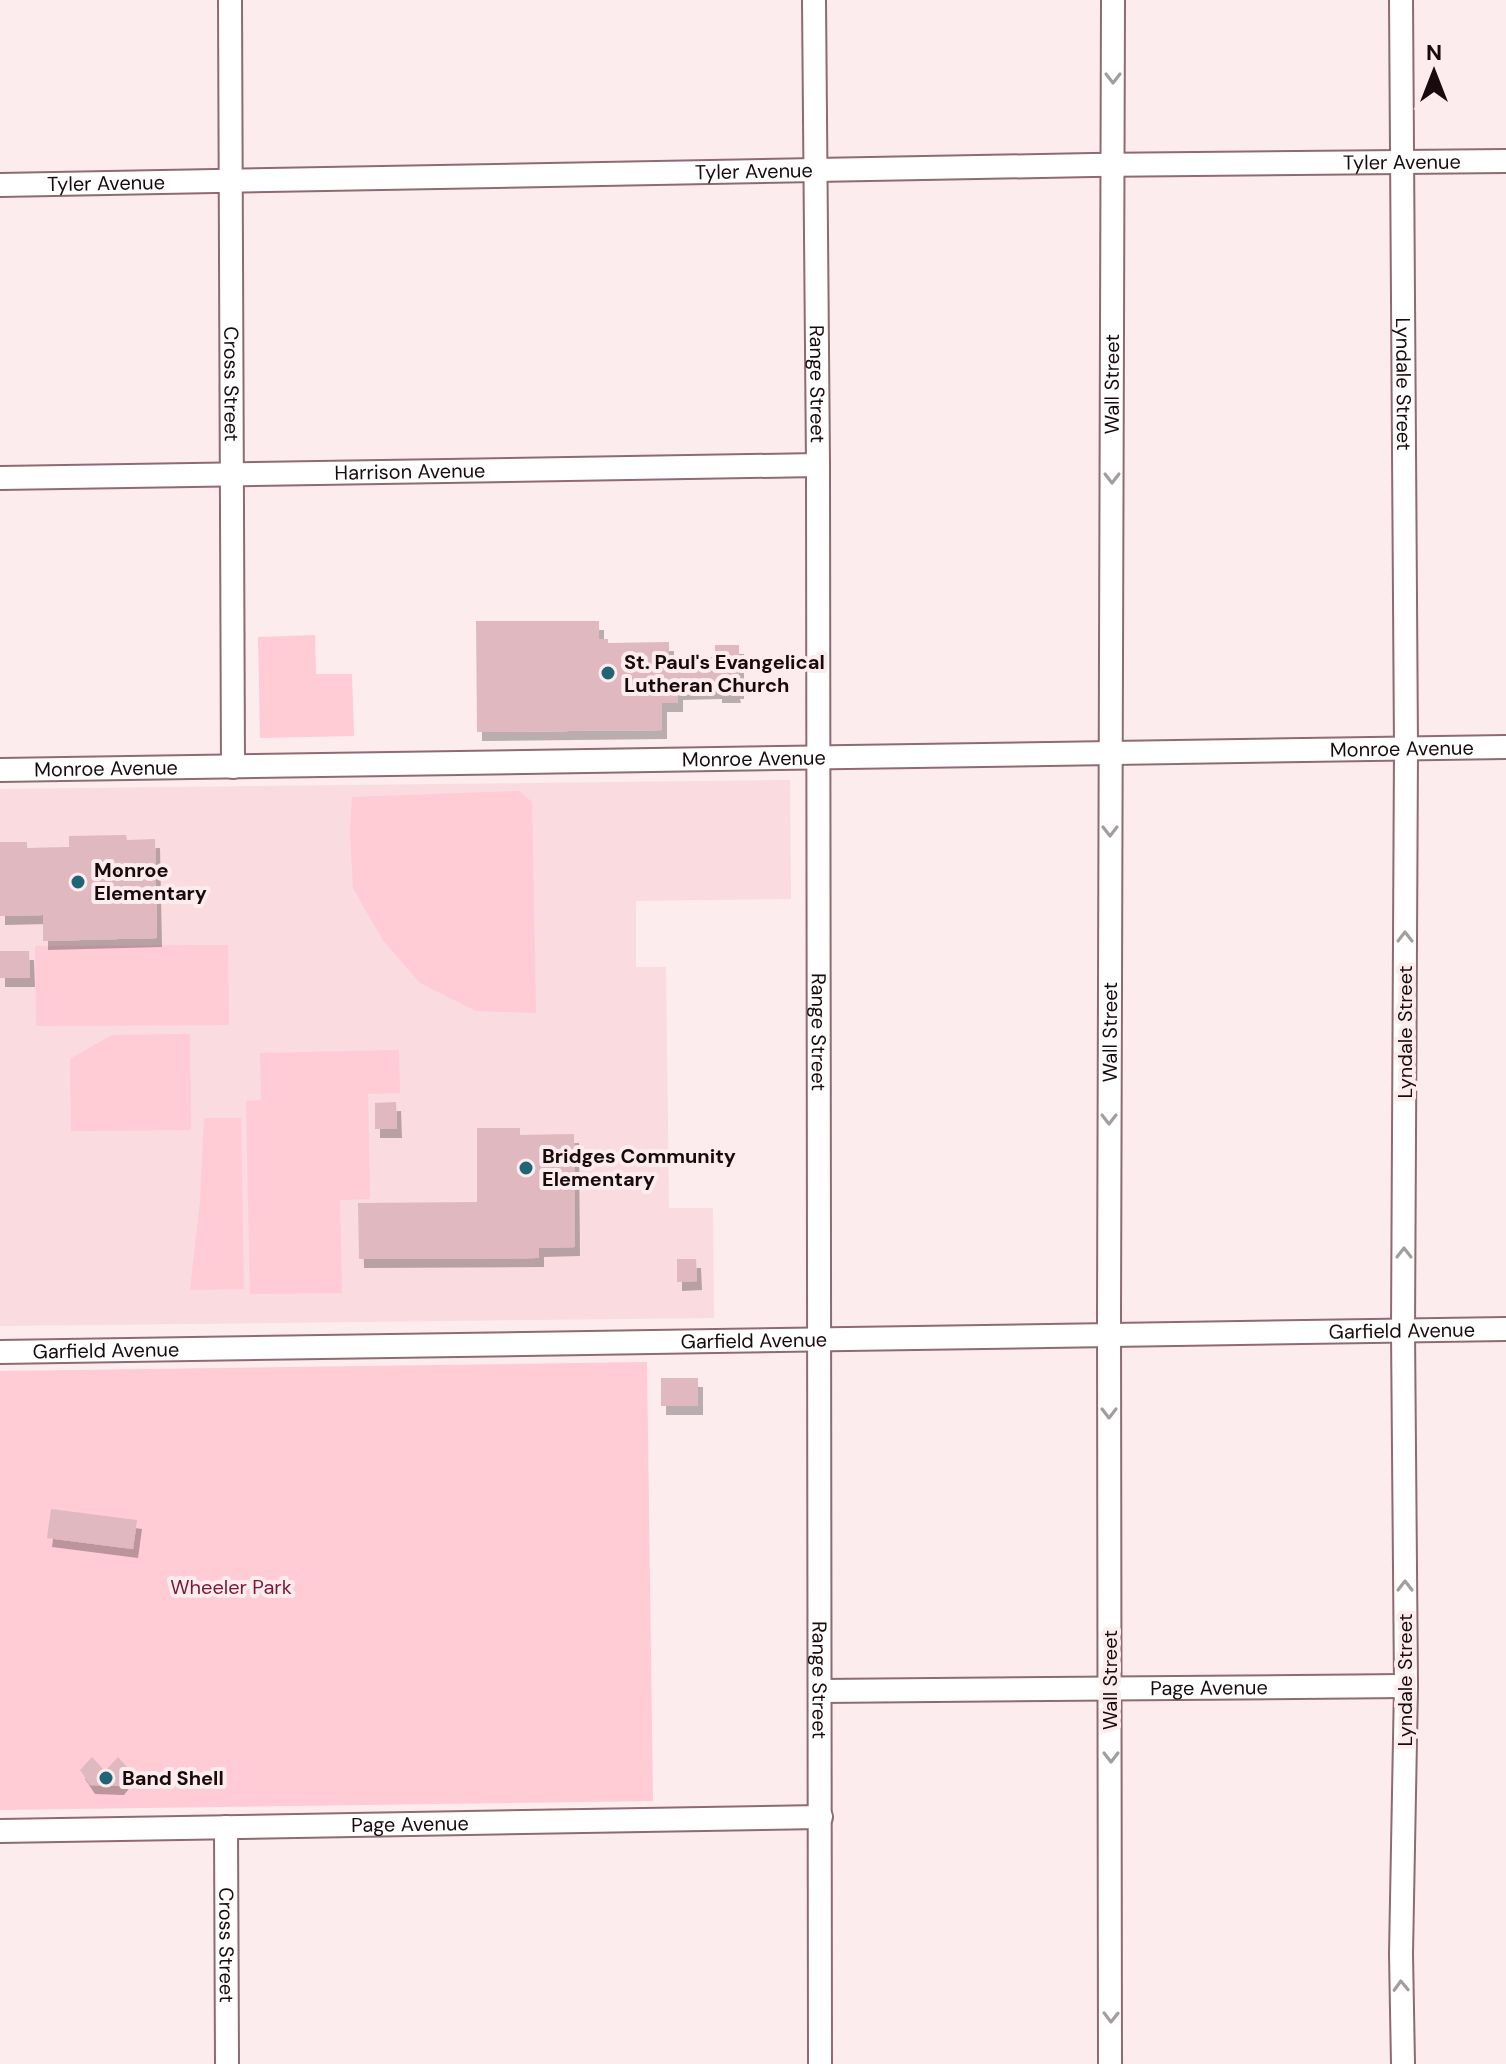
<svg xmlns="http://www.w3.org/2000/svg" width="1506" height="2064" font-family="'DM Sans',sans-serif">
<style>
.built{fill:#f9dbe0}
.green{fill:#ffcbd4}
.building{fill:#e0b8bf;filter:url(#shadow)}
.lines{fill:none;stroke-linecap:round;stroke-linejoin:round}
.minor-casing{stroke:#8e6a71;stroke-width:26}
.minor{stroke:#fff;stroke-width:22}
.oneway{stroke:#a39d9e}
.poi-dot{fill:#1f6576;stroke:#fcecee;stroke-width:3}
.labels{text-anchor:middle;stroke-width:8;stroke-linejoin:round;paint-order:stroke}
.street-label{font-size:20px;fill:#180a0d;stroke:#fcecee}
.poi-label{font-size:20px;font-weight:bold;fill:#180a0d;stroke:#fcecee;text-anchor:start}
.park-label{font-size:20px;fill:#7a1737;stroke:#fcecee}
</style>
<defs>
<filter id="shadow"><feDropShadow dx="5" dy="9" stdDeviation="0" flood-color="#0004"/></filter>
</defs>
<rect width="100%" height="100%" fill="#fcecee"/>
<!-- built -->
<polygon class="built" points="790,780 791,899 636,901 636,967 666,967 669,1208 713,1208 714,1318 0,1326 0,789"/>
<!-- green -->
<g class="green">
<polygon points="315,635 316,674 352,674 354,736 260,738 258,637"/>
<polygon points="519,791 532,802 536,1013 476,1011 420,983 382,939 353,888 350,832 352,797"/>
<polygon points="228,945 229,1025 36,1026 35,946"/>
<polygon points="190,1034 191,1130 71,1131 70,1059 112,1035"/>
<polygon points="399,1050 400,1093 368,1094 370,1199 340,1200 342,1293 250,1294 246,1101 261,1100 260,1053"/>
<polygon points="204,1118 241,1118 244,1289 190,1290 200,1202"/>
<polygon points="647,1362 653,1801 0,1810 0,1371"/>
</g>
<!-- building -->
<g class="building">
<polygon points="476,621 599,621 599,639 608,639 608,643 669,642 669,657 715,657 715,645 739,645 739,690 735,690 736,694 717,694 717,690 678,691 678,703 662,703 662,730 477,732"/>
<polygon points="126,835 127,840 155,839 157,938 43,941 43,915 0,916 0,842 27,842 27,848 69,847 69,836"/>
<polygon points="0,951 29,951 30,978 0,978"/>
<polygon points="396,1102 397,1129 375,1129 375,1103"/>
<polygon points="477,1128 520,1128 520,1135 574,1134 575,1247 539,1248 539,1258 359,1259 358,1203 477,1202"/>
<polygon points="677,1259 696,1259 697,1281 677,1282"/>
<rect x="661" y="1378" width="37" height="28"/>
<polygon points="51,1509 137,1520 133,1549 47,1538"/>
<polygon points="92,1757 105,1771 118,1757 131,1771 119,1786 90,1785 80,1770"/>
</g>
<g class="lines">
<defs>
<g id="minor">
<path id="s1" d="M230,0L233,767"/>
<path id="s2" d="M814,0L818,465L820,2064"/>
<path id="s3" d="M1401,0L1406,748L1403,1331L1406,1686L1401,1954L1403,2064"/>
<path id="s4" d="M0,185L1092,165L1506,161"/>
<path id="s5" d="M0,478L818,465"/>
<path id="s6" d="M0,770L1506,747"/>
<path id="s7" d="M0,1352L1506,1329"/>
<path id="s8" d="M821,1691L1406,1686"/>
<path id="s9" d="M226,1827L227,2064"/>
<path id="s10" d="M0,1831L821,1817"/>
<path id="s11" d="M1110,2064L1109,1315L1113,0"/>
</g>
</defs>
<!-- minor casing -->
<use href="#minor" class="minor-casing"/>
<!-- minor -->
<use href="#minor" class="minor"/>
</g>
<!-- one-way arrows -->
<defs><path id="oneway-chevron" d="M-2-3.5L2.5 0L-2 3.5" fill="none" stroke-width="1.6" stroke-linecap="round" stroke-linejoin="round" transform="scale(2)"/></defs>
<g class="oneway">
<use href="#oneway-chevron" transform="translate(1113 78) rotate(90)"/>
<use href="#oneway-chevron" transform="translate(1112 478) rotate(90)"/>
<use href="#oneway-chevron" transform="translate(1110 831) rotate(90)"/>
<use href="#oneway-chevron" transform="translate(1405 937) rotate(-90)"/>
<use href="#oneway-chevron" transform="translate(1109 1119) rotate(90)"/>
<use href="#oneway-chevron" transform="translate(1404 1253) rotate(-90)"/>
<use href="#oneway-chevron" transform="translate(1109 1413) rotate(90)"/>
<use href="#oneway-chevron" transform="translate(1405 1586) rotate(-90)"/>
<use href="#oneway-chevron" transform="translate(1111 1757) rotate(90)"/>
<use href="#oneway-chevron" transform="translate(1401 1986) rotate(-92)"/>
<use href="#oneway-chevron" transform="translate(1111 2017) rotate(91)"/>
</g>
<!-- markers -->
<g class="poi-dot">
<circle cx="608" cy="673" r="8"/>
<circle cx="78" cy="882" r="8"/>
<circle cx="526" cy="1168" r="8"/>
<circle cx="106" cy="1778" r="8"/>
</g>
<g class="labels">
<!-- street labels -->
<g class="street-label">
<text dy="7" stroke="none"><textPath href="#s4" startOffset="1402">Tyler Avenue</textPath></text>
<text dy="7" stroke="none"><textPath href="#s4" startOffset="754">Tyler Avenue</textPath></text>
<text dy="7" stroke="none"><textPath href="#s4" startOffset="106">Tyler Avenue</textPath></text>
<text dy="7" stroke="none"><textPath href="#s1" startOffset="384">Cross Street</textPath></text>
<text dy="7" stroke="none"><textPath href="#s2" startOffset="384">Range Street</textPath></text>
<text dy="7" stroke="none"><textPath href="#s11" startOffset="1680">Wall Street</textPath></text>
<text dy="7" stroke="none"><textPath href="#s3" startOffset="384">Lyndale Street</textPath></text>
<text dy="7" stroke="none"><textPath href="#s5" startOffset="410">Harrison Avenue</textPath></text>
<text dy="7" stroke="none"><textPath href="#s6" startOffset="1402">Monroe Avenue</textPath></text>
<text dy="7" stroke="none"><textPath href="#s6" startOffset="754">Monroe Avenue</textPath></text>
<text dy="7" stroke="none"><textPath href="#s6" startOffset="106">Monroe Avenue</textPath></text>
<text dy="7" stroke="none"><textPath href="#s2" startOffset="1032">Range Street</textPath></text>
<text dy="7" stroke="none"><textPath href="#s11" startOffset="1032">Wall Street</textPath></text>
<text transform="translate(1405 1032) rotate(-90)" y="7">Lyndale Street</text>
<text dy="7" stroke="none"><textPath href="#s7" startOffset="1402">Garfield Avenue</textPath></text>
<text dy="7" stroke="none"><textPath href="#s7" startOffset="754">Garfield Avenue</textPath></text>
<text dy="7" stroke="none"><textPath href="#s7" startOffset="106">Garfield Avenue</textPath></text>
<text dy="7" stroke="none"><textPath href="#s2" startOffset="1680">Range Street</textPath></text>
<text transform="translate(1110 1680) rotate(-90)" y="7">Wall Street</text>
<text transform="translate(1405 1680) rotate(-90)" y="7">Lyndale Street</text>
<text dy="7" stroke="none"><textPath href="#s8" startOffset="388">Page Avenue</textPath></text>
<text dy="7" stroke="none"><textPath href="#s10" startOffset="410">Page Avenue</textPath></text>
<text dy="7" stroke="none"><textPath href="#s9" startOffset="118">Cross Street</textPath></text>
</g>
<!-- poi labels -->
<g class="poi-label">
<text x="624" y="669">St. Paul's Evangelical<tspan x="624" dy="23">Lutheran Church</tspan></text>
<text x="94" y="877">Monroe<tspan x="94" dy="23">Elementary</tspan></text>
<text x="542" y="1163">Bridges Community<tspan x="542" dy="23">Elementary</tspan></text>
<text x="122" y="1785">Band Shell</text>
</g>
<!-- park labels -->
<g class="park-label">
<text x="231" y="1594">Wheeler Park</text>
</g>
</g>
<!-- north arrow -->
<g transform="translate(1434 72)" stroke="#fcecee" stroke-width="6" paint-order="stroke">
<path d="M0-6L14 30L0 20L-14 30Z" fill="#180a0d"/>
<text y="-12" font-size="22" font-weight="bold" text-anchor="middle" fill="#180a0d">N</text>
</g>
</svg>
